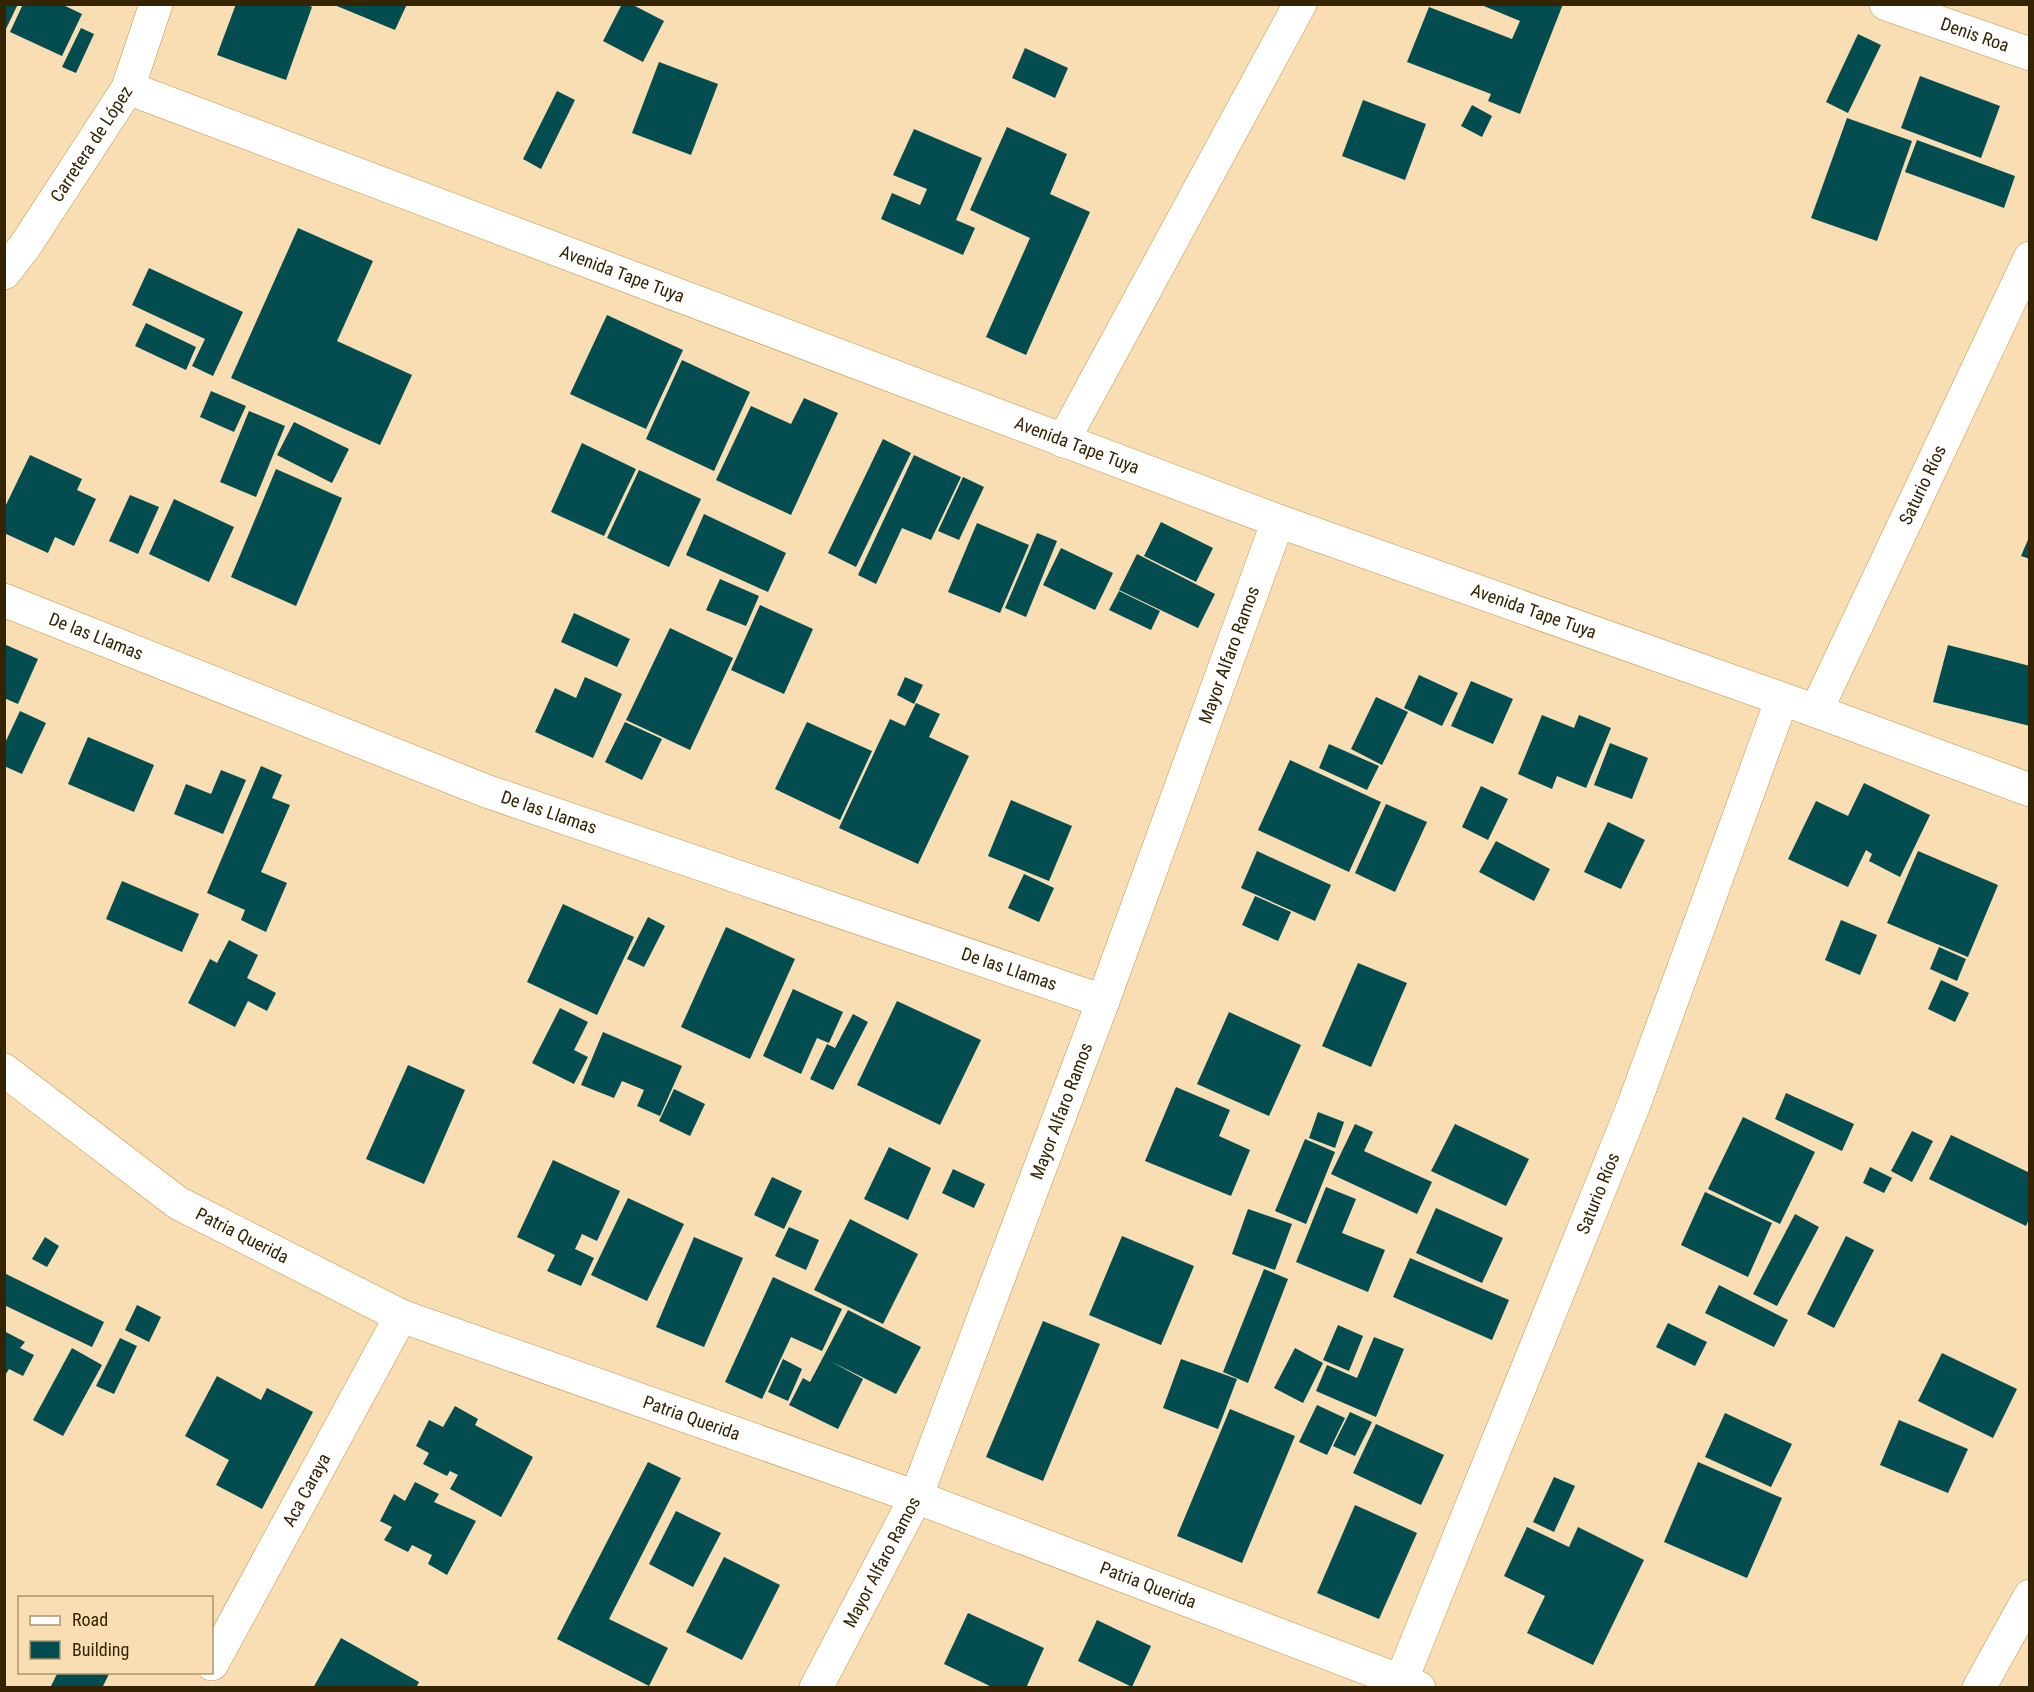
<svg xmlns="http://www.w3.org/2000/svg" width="2034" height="1692" font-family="'Roboto Condensed',sans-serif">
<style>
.building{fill:#034c4f}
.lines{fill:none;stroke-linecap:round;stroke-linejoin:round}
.minor-casing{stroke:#bf944a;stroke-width:34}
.tertiary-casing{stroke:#bf944a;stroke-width:34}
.secondary-casing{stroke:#bf944a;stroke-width:34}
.minor{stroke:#fff;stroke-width:33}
.tertiary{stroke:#fff;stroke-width:33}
.secondary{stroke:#fff;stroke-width:33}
.labels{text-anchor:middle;stroke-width:6;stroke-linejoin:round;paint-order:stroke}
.street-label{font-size:18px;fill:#352404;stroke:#f9deb3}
</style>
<rect width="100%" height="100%" fill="#f9deb3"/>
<!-- building -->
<g class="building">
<polygon points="4,4 18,4 4,33"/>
<polygon points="23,4 61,4 82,14 62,56 10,32"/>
<polygon points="236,4 306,4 312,7 286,80 217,55"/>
<polygon points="332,4 407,4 395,30"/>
<polygon points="622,4 631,4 664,21 643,62 603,41"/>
<polygon points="1479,4 1563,4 1520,114 1488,101 1491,94 1407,62 1429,7 1512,39 1520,21"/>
<polygon points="81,28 94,34 76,73 62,67"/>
<polygon points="1858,34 1881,45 1848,113 1826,102"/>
<polygon points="1025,48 1068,68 1055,98 1012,78"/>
<polygon points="659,62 718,84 691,155 632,133"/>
<polygon points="1920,76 2000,106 1981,158 1901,128"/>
<polygon points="557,91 575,100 541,169 523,159"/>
<polygon points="1363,100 1426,124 1405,180 1342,156"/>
<polygon points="1472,105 1492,116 1482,137 1461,126"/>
<polygon points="1847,118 1912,141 1877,241 1811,218"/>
<polygon points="1007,127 1067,154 1050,194 1090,212 1026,355 986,337 1030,238 970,210"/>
<polygon points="914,129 982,158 956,220 975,228 963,255 881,219 892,193 920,205 927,189 893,175"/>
<polygon points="1917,140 2015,176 2004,208 1905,172"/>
<polygon points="298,228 373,261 337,341 412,375 380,445 231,378"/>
<polygon points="149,268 243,312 213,376 192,366 205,339 132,305"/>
<polygon points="607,315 683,350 646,429 570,394"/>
<polygon points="146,323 196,347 186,370 135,346"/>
<polygon points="682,360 750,392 714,471 646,439"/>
<polygon points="211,391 246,406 234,432 200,417"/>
<polygon points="804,398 838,413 791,515 716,480 751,406 791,424"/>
<polygon points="249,411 285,426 256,497 220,482"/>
<polygon points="294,422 349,449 332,483 277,455"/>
<polygon points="883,439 911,453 856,567 828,553"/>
<polygon points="582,443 636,469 604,536 551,512"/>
<polygon points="30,455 82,479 77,490 96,499 74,546 55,537 48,553 4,533 4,509"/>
<polygon points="914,455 961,477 931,540 902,528 876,584 858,575"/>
<polygon points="276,469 342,498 296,606 231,577"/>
<polygon points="639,470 701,499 669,567 607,538"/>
<polygon points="963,477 984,487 959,540 938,531"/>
<polygon points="130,495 159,507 138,554 109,541"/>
<polygon points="174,499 234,527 209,582 149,554"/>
<polygon points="704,514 786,553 768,592 686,555"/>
<polygon points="1161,522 1213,548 1196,582 1144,556"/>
<polygon points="977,523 1029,545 1000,613 948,592"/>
<polygon points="1037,533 1057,541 1026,617 1005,608"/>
<polygon points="2030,535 2030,559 2021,556"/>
<polygon points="1061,548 1113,573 1095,610 1043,585"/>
<polygon points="1137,554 1215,594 1198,628 1119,590"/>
<polygon points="720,579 759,596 746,626 706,610"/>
<polygon points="1119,591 1160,611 1151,630 1109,610"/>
<polygon points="760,605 813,629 784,694 731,670"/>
<polygon points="574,613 630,639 617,667 561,642"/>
<polygon points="670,628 733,658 690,750 626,720"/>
<polygon points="4,644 38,659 18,704 4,698"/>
<polygon points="1948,645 2030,666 2030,726 1933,702"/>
<polygon points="1419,675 1458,693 1442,726 1404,708"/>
<polygon points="585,677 622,694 593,758 535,732 555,688 576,698"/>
<polygon points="905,677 923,685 914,704 897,695"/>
<polygon points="1471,681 1513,699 1493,744 1451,726"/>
<polygon points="1376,697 1408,712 1382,765 1351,749"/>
<polygon points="916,703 940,714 929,737 969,756 918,864 839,828 890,719 905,726"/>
<polygon points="20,711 46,723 22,774 4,766 4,745"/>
<polygon points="1542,715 1574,728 1579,715 1611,728 1586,788 1557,776 1552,789 1518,774"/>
<polygon points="625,722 662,739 642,780 605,762"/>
<polygon points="807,722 872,751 840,820 775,789"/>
<polygon points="88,737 154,765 134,812 68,784"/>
<polygon points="1610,743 1648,758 1632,799 1594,785"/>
<polygon points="1329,744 1379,766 1367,790 1319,768"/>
<polygon points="1290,760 1381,802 1349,872 1258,830"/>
<polygon points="261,766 282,775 272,798 290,805 261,872 287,883 266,932 241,920 245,910 207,893"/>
<polygon points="221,770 246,780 223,834 174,814 186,784 211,794"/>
<polygon points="1864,783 1930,815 1900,877 1869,861 1872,854 1866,850 1848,887 1788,859 1816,801 1848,816"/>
<polygon points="1481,786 1508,799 1488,840 1462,827"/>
<polygon points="1011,800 1072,826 1049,881 988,856"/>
<polygon points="1386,804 1427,822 1395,892 1355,873"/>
<polygon points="1608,822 1645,840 1621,889 1584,872"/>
<polygon points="1496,841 1550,869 1534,901 1479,872"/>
<polygon points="1257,851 1331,885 1315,921 1241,888"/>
<polygon points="1918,851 1998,885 1968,957 1887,923"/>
<polygon points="1024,874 1054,888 1039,922 1008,908"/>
<polygon points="122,881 199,914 182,952 106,919"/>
<polygon points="1255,896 1291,912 1278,941 1242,925"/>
<polygon points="563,904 634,937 597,1015 527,982"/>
<polygon points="648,917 665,926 644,967 627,959"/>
<polygon points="1841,920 1877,935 1860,975 1825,960"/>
<polygon points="726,927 795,959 750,1059 681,1027"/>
<polygon points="229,940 258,955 247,978 276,993 267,1011 248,1001 235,1027 188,1003 210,959 217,963"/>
<polygon points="1939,947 1966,959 1957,981 1930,969"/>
<polygon points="1358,963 1407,983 1371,1067 1322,1046"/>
<polygon points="1941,980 1969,993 1955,1022 1928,1009"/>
<polygon points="793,989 843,1012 829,1043 817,1038 801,1074 763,1056"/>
<polygon points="897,1001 981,1040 940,1125 857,1085"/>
<polygon points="560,1008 588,1022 574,1050 588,1057 574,1084 532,1063"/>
<polygon points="1229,1012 1301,1045 1269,1116 1197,1084"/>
<polygon points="853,1014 868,1022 833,1090 810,1079 827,1044 835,1048"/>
<polygon points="603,1032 682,1066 660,1116 637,1106 644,1090 622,1081 614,1098 581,1085"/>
<polygon points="408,1065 465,1090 424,1184 366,1159"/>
<polygon points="1176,1087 1230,1110 1219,1136 1250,1150 1231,1196 1145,1161"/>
<polygon points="674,1089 705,1104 690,1136 659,1121"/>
<polygon points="1786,1093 1854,1124 1842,1151 1775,1119"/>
<polygon points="1318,1112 1344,1122 1335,1148 1309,1138"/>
<polygon points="1743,1117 1815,1152 1780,1224 1708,1189"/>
<polygon points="1355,1124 1373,1132 1364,1151 1432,1182 1417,1214 1331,1174"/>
<polygon points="1455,1124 1529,1159 1506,1206 1431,1171"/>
<polygon points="1912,1131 1933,1141 1912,1182 1891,1171"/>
<polygon points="1951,1135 2030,1173 2030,1217 2026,1226 1929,1179"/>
<polygon points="1305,1139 1335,1152 1306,1224 1275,1211"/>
<polygon points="889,1147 931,1168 908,1220 864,1199"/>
<polygon points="553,1160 620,1191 597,1241 582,1234 575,1249 594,1258 581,1286 547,1271 555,1255 517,1237"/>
<polygon points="1870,1167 1892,1178 1884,1193 1863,1183"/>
<polygon points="953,1169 985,1184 974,1208 942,1193"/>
<polygon points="772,1177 802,1191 784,1229 754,1215"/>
<polygon points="1326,1187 1356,1199 1342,1233 1385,1250 1368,1292 1296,1262"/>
<polygon points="1705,1192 1772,1223 1748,1277 1681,1245"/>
<polygon points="628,1198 684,1224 647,1301 591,1275"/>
<polygon points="1436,1208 1503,1238 1482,1283 1416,1253"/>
<polygon points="1248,1209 1292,1224 1275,1270 1232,1254"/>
<polygon points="1795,1214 1819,1227 1777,1306 1753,1294"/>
<polygon points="850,1219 918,1254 883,1324 814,1290"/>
<polygon points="789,1227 819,1240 806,1270 775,1256"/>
<polygon points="1122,1236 1194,1266 1161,1345 1089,1315"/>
<polygon points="1846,1236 1874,1250 1834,1328 1807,1314"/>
<polygon points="45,1237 59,1246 47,1267 32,1259"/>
<polygon points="694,1237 743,1258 704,1347 656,1327"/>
<polygon points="1410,1258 1509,1300 1492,1340 1393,1297"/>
<polygon points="1264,1269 1288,1279 1248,1383 1223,1372"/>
<polygon points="4,1273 104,1322 92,1347 4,1305"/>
<polygon points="773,1277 842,1309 822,1351 791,1337 762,1399 725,1382"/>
<polygon points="1719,1285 1788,1320 1774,1347 1705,1313"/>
<polygon points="137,1305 161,1317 149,1342 125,1330"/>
<polygon points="848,1310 921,1347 896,1394 830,1361 863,1379 838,1429 789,1405 803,1378 810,1382"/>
<polygon points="1043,1321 1100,1344 1043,1481 986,1457"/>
<polygon points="1668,1323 1707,1342 1695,1366 1656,1347"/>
<polygon points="1338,1325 1363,1336 1349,1371 1323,1360"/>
<polygon points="4,1331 25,1342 20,1348 34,1355 23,1376 9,1369 4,1377"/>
<polygon points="1374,1337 1404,1349 1376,1417 1316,1391 1327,1365 1357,1378"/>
<polygon points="120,1338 137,1346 114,1394 96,1386"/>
<polygon points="72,1348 102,1365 63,1436 33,1420"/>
<polygon points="1295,1348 1323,1363 1303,1403 1274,1388"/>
<polygon points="1942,1353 2017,1389 1993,1438 1918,1401"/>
<polygon points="783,1359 802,1369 788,1401 768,1392"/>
<polygon points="1181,1359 1237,1379 1218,1429 1163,1408"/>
<polygon points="217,1376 261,1400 267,1388 313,1412 262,1509 216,1485 229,1460 185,1436"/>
<polygon points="1317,1405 1345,1418 1327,1455 1299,1442"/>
<polygon points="455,1406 478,1419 475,1425 533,1457 501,1517 450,1489 458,1475 450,1471 447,1476 423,1464 429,1453 416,1446 429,1420 443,1427"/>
<polygon points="1230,1409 1295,1436 1242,1563 1177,1536"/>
<polygon points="1350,1412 1372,1422 1355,1456 1333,1446"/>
<polygon points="1725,1413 1792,1444 1771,1487 1705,1457"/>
<polygon points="1899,1420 1968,1449 1948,1493 1880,1465"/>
<polygon points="1376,1424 1444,1455 1421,1505 1353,1473"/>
<polygon points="648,1462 681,1478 609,1619 668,1648 649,1686 557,1639"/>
<polygon points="1698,1462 1782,1498 1747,1578 1664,1542"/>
<polygon points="1554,1477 1575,1486 1554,1532 1533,1522"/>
<polygon points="415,1482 439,1494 434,1502 476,1521 447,1575 428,1564 432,1555 412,1545 408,1552 384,1540 392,1527 380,1521 394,1494 405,1501"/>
<polygon points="1355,1505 1417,1533 1379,1619 1317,1593"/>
<polygon points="676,1511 721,1533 693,1587 649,1564"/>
<polygon points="1527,1527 1569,1547 1578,1527 1644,1560 1593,1665 1527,1633 1545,1596 1504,1576"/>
<polygon points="724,1557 780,1585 742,1660 686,1632"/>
<polygon points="968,1613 1044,1648 1026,1688 994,1688 944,1664"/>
<polygon points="1097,1620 1151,1646 1132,1687 1078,1661"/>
<polygon points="341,1638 419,1682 416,1688 313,1688"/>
<polygon points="58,1672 110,1672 102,1688 50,1688"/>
</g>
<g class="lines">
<defs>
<g id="minor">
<path id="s1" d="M1886,4L2030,54"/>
<polyline points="1063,441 1300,4"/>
<path id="s2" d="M4,600L486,791L1103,1001"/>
<path id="s3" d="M1816,711L2030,258"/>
<path id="s4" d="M4,1070L178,1203L401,1316L916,1497L1419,1688"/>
<path id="s5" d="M212,1664L401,1316"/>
<path id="s6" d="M1401,1681L1633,1107L1782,699"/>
<path id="s7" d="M816,1688L916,1497L1103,1001L1278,521"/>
<polyline points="1979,1688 2030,1596"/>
</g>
<g id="tertiary">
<path id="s8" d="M128,88L1278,521L1816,711L2030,790"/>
</g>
<g id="secondary">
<path id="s9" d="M4,273L25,246L128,88L156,4"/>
</g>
</defs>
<!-- minor casing -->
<use href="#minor" class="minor-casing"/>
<!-- tertiary casing -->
<use href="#tertiary" class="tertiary-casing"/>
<!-- secondary casing -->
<use href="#secondary" class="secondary-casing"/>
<!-- minor -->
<use href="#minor" class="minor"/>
<!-- tertiary -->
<use href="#tertiary" class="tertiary"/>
<!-- secondary -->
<use href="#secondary" class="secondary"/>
</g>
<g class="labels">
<!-- street labels -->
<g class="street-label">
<text dy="6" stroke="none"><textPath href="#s1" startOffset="94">Denis Roa</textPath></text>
<text dy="6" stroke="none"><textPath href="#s9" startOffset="156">Carretera de López</textPath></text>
<text dy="6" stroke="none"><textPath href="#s8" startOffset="528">Avenida Tape Tuya</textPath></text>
<text dy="6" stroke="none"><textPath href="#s8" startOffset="1014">Avenida Tape Tuya</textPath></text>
<text dy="6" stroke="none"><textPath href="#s3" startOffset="250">Saturio Ríos</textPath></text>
<text dy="6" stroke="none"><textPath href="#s8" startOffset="1500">Avenida Tape Tuya</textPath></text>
<text dy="6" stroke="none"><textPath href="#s2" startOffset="99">De las Llamas</textPath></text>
<text dy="6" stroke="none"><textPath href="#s7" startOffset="1114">Mayor Alfaro Ramos</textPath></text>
<text dy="6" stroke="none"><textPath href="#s2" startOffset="585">De las Llamas</textPath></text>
<text dy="6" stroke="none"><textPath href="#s2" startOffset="1071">De las Llamas</textPath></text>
<text dy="6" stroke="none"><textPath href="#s7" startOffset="628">Mayor Alfaro Ramos</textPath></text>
<text dy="6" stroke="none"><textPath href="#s6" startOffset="526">Saturio Ríos</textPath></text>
<text dy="6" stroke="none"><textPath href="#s4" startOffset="291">Patria Querida</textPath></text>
<text dy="6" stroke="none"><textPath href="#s4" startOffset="777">Patria Querida</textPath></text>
<text dy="6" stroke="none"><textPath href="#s5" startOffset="198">Aca Caraya</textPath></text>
<text dy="6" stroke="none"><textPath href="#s7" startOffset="142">Mayor Alfaro Ramos</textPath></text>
<text dy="6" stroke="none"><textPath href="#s4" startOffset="1263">Patria Querida</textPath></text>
</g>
</g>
<!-- border -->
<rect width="2034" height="1692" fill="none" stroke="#352404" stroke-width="12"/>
<!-- legend -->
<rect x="18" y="1596" width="195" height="78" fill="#f9deb3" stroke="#ab946d" stroke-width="1.5"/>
<rect x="30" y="1616" width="30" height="9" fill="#ffffff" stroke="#ab946d" stroke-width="1.5"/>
<text x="72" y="1626" font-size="18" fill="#352404">Road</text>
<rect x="30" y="1641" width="30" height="18" fill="#034c4f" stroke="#ab946d" stroke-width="1.5"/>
<text x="72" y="1656" font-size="18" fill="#352404">Building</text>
</svg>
